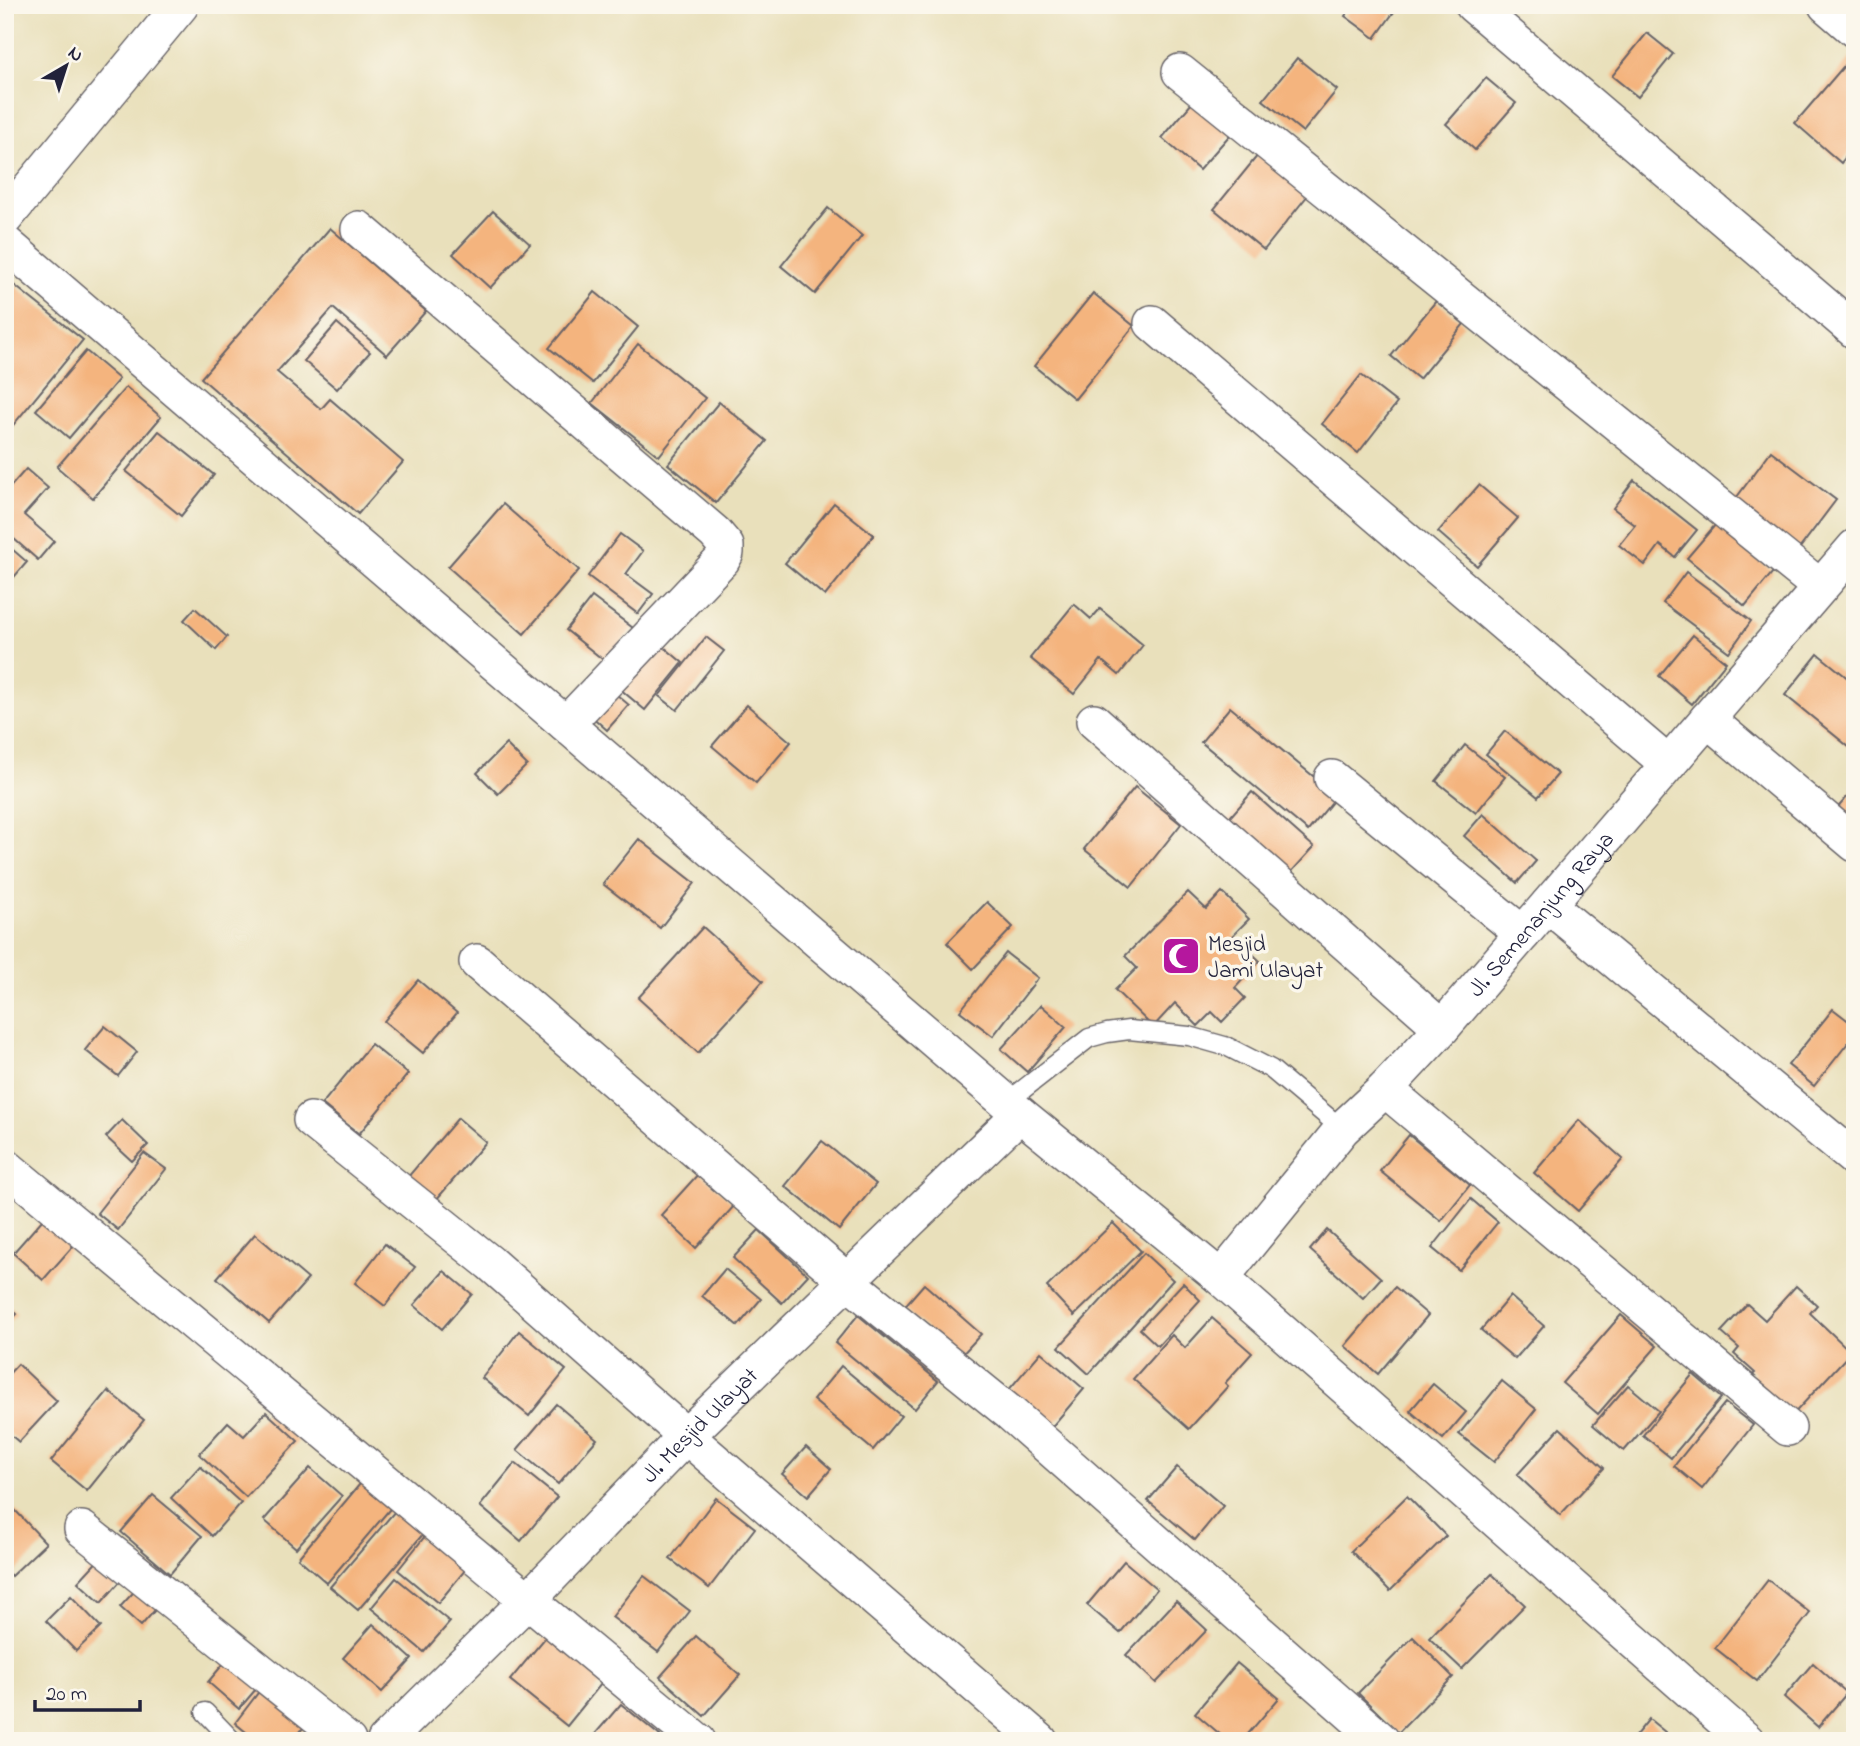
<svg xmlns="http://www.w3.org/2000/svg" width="1860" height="1746" font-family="'Indie Flower',sans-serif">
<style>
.building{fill:#f4b47e}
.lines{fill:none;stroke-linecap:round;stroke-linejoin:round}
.lane-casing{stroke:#686468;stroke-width:21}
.street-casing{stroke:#686468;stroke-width:38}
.lane{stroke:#fff;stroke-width:18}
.street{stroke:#fff;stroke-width:35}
.labels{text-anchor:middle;stroke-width:7;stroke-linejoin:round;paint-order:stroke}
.street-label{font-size:23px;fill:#22223b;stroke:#fbf7ec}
.poi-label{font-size:23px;fill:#22223b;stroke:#fbf7ec;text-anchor:start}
</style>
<rect width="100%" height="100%" fill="#fbf7ec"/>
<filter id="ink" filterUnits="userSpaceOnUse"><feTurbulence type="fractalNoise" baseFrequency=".0143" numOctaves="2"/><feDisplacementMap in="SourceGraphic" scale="14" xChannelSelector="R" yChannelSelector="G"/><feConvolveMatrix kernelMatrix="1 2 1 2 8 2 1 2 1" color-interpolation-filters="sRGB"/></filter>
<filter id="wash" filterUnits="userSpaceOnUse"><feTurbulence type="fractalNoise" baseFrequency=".00686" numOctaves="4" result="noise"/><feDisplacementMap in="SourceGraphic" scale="28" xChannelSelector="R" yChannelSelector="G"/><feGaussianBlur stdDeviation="1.57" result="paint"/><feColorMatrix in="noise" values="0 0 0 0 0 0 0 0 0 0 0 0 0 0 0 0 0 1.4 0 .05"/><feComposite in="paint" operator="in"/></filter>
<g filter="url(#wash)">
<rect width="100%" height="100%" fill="#e9e0bb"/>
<g id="blocks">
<!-- building -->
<g class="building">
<polygon points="1353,5 1399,5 1375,38 1345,16"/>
<polygon points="1647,33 1673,54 1638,97 1612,76"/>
<polygon points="1855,53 1855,146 1841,163 1795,123"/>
<polygon points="1297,58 1337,90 1303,132 1263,100"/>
<polygon points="1486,78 1516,103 1475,150 1446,124"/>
<polygon points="1198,96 1236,128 1199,170 1162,138"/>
<polygon points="1258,155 1308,195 1264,250 1214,209"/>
<polygon points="828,208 862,236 815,294 781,266"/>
<polygon points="493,211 530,244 490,288 453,254"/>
<polygon points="330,228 426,311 387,355 333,308 277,372 321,409 330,399 403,462 358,514 201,378"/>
<polygon points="9,281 83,340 5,435 5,286"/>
<polygon points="595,292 638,327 593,383 549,348"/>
<polygon points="1093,293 1134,326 1075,399 1034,366"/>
<polygon points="1436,301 1464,324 1419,379 1391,356"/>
<polygon points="337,323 370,352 337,389 304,361"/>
<polygon points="638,344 705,398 659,456 592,403"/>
<polygon points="86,351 119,379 69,438 36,410"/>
<polygon points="1361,375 1397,403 1358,453 1322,424"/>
<polygon points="126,387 161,417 93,498 57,467"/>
<polygon points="719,402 767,441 716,503 668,464"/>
<polygon points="159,431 214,475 181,516 126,471"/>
<polygon points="1771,451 1836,500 1796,553 1731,505"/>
<polygon points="26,469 48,488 24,515 54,541 38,560 5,531 5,493"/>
<polygon points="1634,480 1697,530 1675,557 1660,545 1645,565 1619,545 1635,525 1613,508"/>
<polygon points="1479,485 1518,518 1477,566 1438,532"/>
<polygon points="834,503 874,535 825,596 785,563"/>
<polygon points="503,504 579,570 524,634 448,567"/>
<polygon points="1716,524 1773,572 1745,606 1687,558"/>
<polygon points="620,534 643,551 626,574 653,594 638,614 588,576"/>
<polygon points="5,543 27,562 8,584 5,582"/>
<polygon points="1686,572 1751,621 1729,652 1663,603"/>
<polygon points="592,597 633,628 606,662 566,630"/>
<polygon points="1074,604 1091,619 1100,609 1143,645 1119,675 1101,660 1074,694 1030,658"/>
<polygon points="195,608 227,637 216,650 184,620"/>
<polygon points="1693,635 1726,662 1692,704 1659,676"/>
<polygon points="706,637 724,651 677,710 659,696"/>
<polygon points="657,641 683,663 645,710 619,688"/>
<polygon points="1818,654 1855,684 1855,740 1849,747 1785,695"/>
<polygon points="610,689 629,705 607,730 589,714"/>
<polygon points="747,705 791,742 756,783 712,746"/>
<polygon points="1230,707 1337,796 1308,831 1201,742"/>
<polygon points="1505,731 1558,774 1538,797 1486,754"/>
<polygon points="506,744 527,765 498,794 477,773"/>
<polygon points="1465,745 1505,777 1476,813 1436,781"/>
<polygon points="1135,787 1181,824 1131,887 1084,849"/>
<polygon points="1855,788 1855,830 1834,812"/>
<polygon points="1252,792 1314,847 1284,880 1223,825"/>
<polygon points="1483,814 1536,861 1517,883 1464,836"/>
<polygon points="639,839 695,883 660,928 603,884"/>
<polygon points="1188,892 1206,909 1222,892 1249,919 1233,935 1260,961 1235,988 1245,998 1222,1022 1212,1012 1198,1026 1175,1003 1153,1027 1115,990 1137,968 1125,956"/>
<polygon points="987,902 1013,927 973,969 947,943"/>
<polygon points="703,927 763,981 698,1053 638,998"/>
<polygon points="1006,953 1038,978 993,1036 960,1011"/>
<polygon points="418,980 457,1013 423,1053 384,1021"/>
<polygon points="1041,1005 1066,1027 1027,1072 1001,1049"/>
<polygon points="1833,1009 1855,1026 1855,1034 1814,1086 1788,1065"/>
<polygon points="105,1026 137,1052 118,1076 85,1050"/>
<polygon points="371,1044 408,1074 359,1134 322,1104"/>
<polygon points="458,1118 486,1142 429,1208 401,1185"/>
<polygon points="122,1120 148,1145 132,1161 106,1137"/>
<polygon points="1579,1120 1623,1159 1578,1211 1534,1173"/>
<polygon points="1409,1135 1470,1185 1441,1221 1380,1171"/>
<polygon points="822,1141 876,1184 839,1230 785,1186"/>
<polygon points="144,1153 166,1169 118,1230 97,1213"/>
<polygon points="700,1172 735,1205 696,1248 661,1215"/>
<polygon points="1471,1199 1498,1222 1459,1270 1432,1248"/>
<polygon points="43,1219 73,1246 43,1280 13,1253"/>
<polygon points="1113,1223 1141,1251 1074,1316 1047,1287"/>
<polygon points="759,1230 808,1275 782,1303 733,1258"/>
<polygon points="1327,1230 1381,1278 1363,1298 1310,1250"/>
<polygon points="255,1234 308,1279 269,1323 217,1278"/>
<polygon points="385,1244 415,1267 385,1306 355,1283"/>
<polygon points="1144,1253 1173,1280 1089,1374 1059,1347"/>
<polygon points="725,1269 761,1299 738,1326 702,1296"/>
<polygon points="444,1271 472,1294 442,1329 414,1305"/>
<polygon points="1183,1283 1200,1300 1158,1346 1140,1329"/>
<polygon points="924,1284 981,1334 959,1358 903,1308"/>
<polygon points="1796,1286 1817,1305 1810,1313 1851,1352 1789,1419 1747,1380 1755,1373 1734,1354 1739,1348 1721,1332 1747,1304 1765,1320"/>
<polygon points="1395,1287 1428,1315 1378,1374 1345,1346"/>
<polygon points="1510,1296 1544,1326 1515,1359 1481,1330"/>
<polygon points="5,1302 17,1314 5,1327"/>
<polygon points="858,1315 938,1381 915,1409 835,1343"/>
<polygon points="1621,1315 1657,1346 1598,1414 1562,1383"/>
<polygon points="1212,1318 1252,1353 1225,1383 1228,1386 1189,1429 1133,1379 1172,1335 1185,1348"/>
<polygon points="519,1331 566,1370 529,1416 482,1378"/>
<polygon points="1041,1352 1084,1389 1050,1429 1007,1392"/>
<polygon points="18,1364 57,1401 19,1442 5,1430 5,1378"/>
<polygon points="841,1366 901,1416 873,1450 813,1400"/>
<polygon points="1693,1374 1721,1398 1671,1458 1643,1435"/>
<polygon points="1502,1381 1536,1409 1494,1462 1459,1434"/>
<polygon points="1433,1384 1466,1412 1443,1439 1410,1411"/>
<polygon points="1628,1385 1659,1411 1624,1451 1593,1425"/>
<polygon points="108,1391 144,1420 87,1491 51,1461"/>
<polygon points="1725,1403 1753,1425 1702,1489 1674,1466"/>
<polygon points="556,1404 597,1439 558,1484 517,1450"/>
<polygon points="266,1412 298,1441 246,1497 199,1454 228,1422 244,1436"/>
<polygon points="1560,1428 1604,1468 1560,1515 1517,1475"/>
<polygon points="806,1447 831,1469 808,1496 782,1474"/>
<polygon points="515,1463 557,1497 521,1541 480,1506"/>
<polygon points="200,1466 241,1503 212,1536 171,1498"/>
<polygon points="1177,1467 1223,1506 1195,1540 1148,1501"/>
<polygon points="310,1468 342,1496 296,1548 264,1520"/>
<polygon points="365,1478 395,1503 327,1583 298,1558"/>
<polygon points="153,1495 202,1536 170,1574 121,1532"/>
<polygon points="1407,1496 1446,1536 1390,1591 1351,1551"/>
<polygon points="716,1498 755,1528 709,1588 670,1559"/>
<polygon points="14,1509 46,1543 11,1576 5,1570 5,1518"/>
<polygon points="396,1510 424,1533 358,1610 330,1587"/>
<polygon points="430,1530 471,1563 438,1603 398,1570"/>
<polygon points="104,1554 127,1574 101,1603 78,1582"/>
<polygon points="1124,1561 1157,1589 1120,1633 1087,1605"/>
<polygon points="1492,1574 1525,1605 1462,1669 1429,1638"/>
<polygon points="644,1576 690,1611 658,1652 612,1617"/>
<polygon points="396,1578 450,1622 424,1652 371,1608"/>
<polygon points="1768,1580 1810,1613 1757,1681 1715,1648"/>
<polygon points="142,1583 162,1602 141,1626 120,1607"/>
<polygon points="71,1596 101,1627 76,1651 46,1621"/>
<polygon points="1176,1601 1207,1630 1156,1683 1126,1655"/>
<polygon points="373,1624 412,1659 382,1692 343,1658"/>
<polygon points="550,1632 606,1678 567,1726 510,1680"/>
<polygon points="696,1636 740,1675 704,1716 660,1677"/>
<polygon points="1413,1637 1453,1677 1398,1733 1358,1693"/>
<polygon points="231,1655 262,1682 239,1709 208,1682"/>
<polygon points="1237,1663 1279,1698 1242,1741 1228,1741 1195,1713"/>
<polygon points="1813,1663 1847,1693 1818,1727 1784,1697"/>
<polygon points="261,1689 306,1724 293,1741 257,1741 235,1723"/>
<polygon points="621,1704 660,1736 656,1741 589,1741"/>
<polygon points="1649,1719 1676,1741 1631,1741"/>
</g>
</g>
</g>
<g filter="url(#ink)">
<use href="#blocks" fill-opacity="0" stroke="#686468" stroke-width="2"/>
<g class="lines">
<defs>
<g id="lane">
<polyline points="1007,1102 1089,1038 1107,1033 1129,1030 1189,1036 1228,1047 1271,1069 1342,1129"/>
<polyline points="205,1712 233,1741"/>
</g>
<g id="street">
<polyline points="1473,5 1855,331"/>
<polyline points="1826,5 1855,30"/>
<polyline points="1180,72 1820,587"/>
<polyline points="5,218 181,5"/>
<polyline points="359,229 715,533 726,546 726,553 722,560 566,724"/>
<polyline points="5,243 1020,1114 1221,1278 1747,1741"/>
<polyline points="1152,323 1668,764"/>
<polyline points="1707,719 1855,844"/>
<polyline points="1094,721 1442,1028"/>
<polyline points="1332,778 1523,934"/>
<polyline points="1548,905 1855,1159"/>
<polyline points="477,962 847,1281 1010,1413 1382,1741"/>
<polyline points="1385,1089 1788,1428"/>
<polyline points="311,1120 490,1263 686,1436 1040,1741"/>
<polyline points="5,1166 698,1741"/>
<path id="s1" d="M1221,1278L1342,1129L1385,1089L1442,1028L1855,547"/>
<polyline points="82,1529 348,1741"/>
<path id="s2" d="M385,1741L528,1600L686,1436L1020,1114"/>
</g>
</defs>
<!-- lane casing -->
<use href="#lane" class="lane-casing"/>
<!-- street casing -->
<use href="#street" class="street-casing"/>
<!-- lane -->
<use href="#lane" class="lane"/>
<!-- street -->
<use href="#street" class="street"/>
</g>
</g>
<!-- icons -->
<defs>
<symbol id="mosque-square" viewBox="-11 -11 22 22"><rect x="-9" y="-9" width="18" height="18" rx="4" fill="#b5179e" stroke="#fbf7ec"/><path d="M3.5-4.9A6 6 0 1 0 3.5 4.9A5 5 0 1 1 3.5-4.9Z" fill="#fff"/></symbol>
</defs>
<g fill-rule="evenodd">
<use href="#mosque-square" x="1159" y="934" width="44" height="44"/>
</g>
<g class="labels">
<!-- street labels -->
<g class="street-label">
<text dy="8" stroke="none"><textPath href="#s1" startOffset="485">Jl. Semenanjung Raya</textPath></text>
<text dy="8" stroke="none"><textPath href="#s2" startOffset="446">Jl. Mesjid Ulayat</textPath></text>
</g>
<!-- poi labels -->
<g class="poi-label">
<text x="1208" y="951">Mesjid<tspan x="1208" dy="26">Jami Ulayat</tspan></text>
</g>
</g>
<!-- margin -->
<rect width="1860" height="1746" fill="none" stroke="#fbf7ec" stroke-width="28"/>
<!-- north arrow -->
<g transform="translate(66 66) rotate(39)" stroke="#fbf7ec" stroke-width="5" paint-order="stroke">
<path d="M0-5L12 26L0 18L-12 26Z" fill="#22223b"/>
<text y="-10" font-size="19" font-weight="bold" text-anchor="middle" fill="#22223b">N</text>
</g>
<!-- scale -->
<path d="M35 1700v10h105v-10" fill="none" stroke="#22223b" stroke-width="3.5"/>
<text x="46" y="1700" font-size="21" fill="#22223b" stroke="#fbf7ec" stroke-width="5" paint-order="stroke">20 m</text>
</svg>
